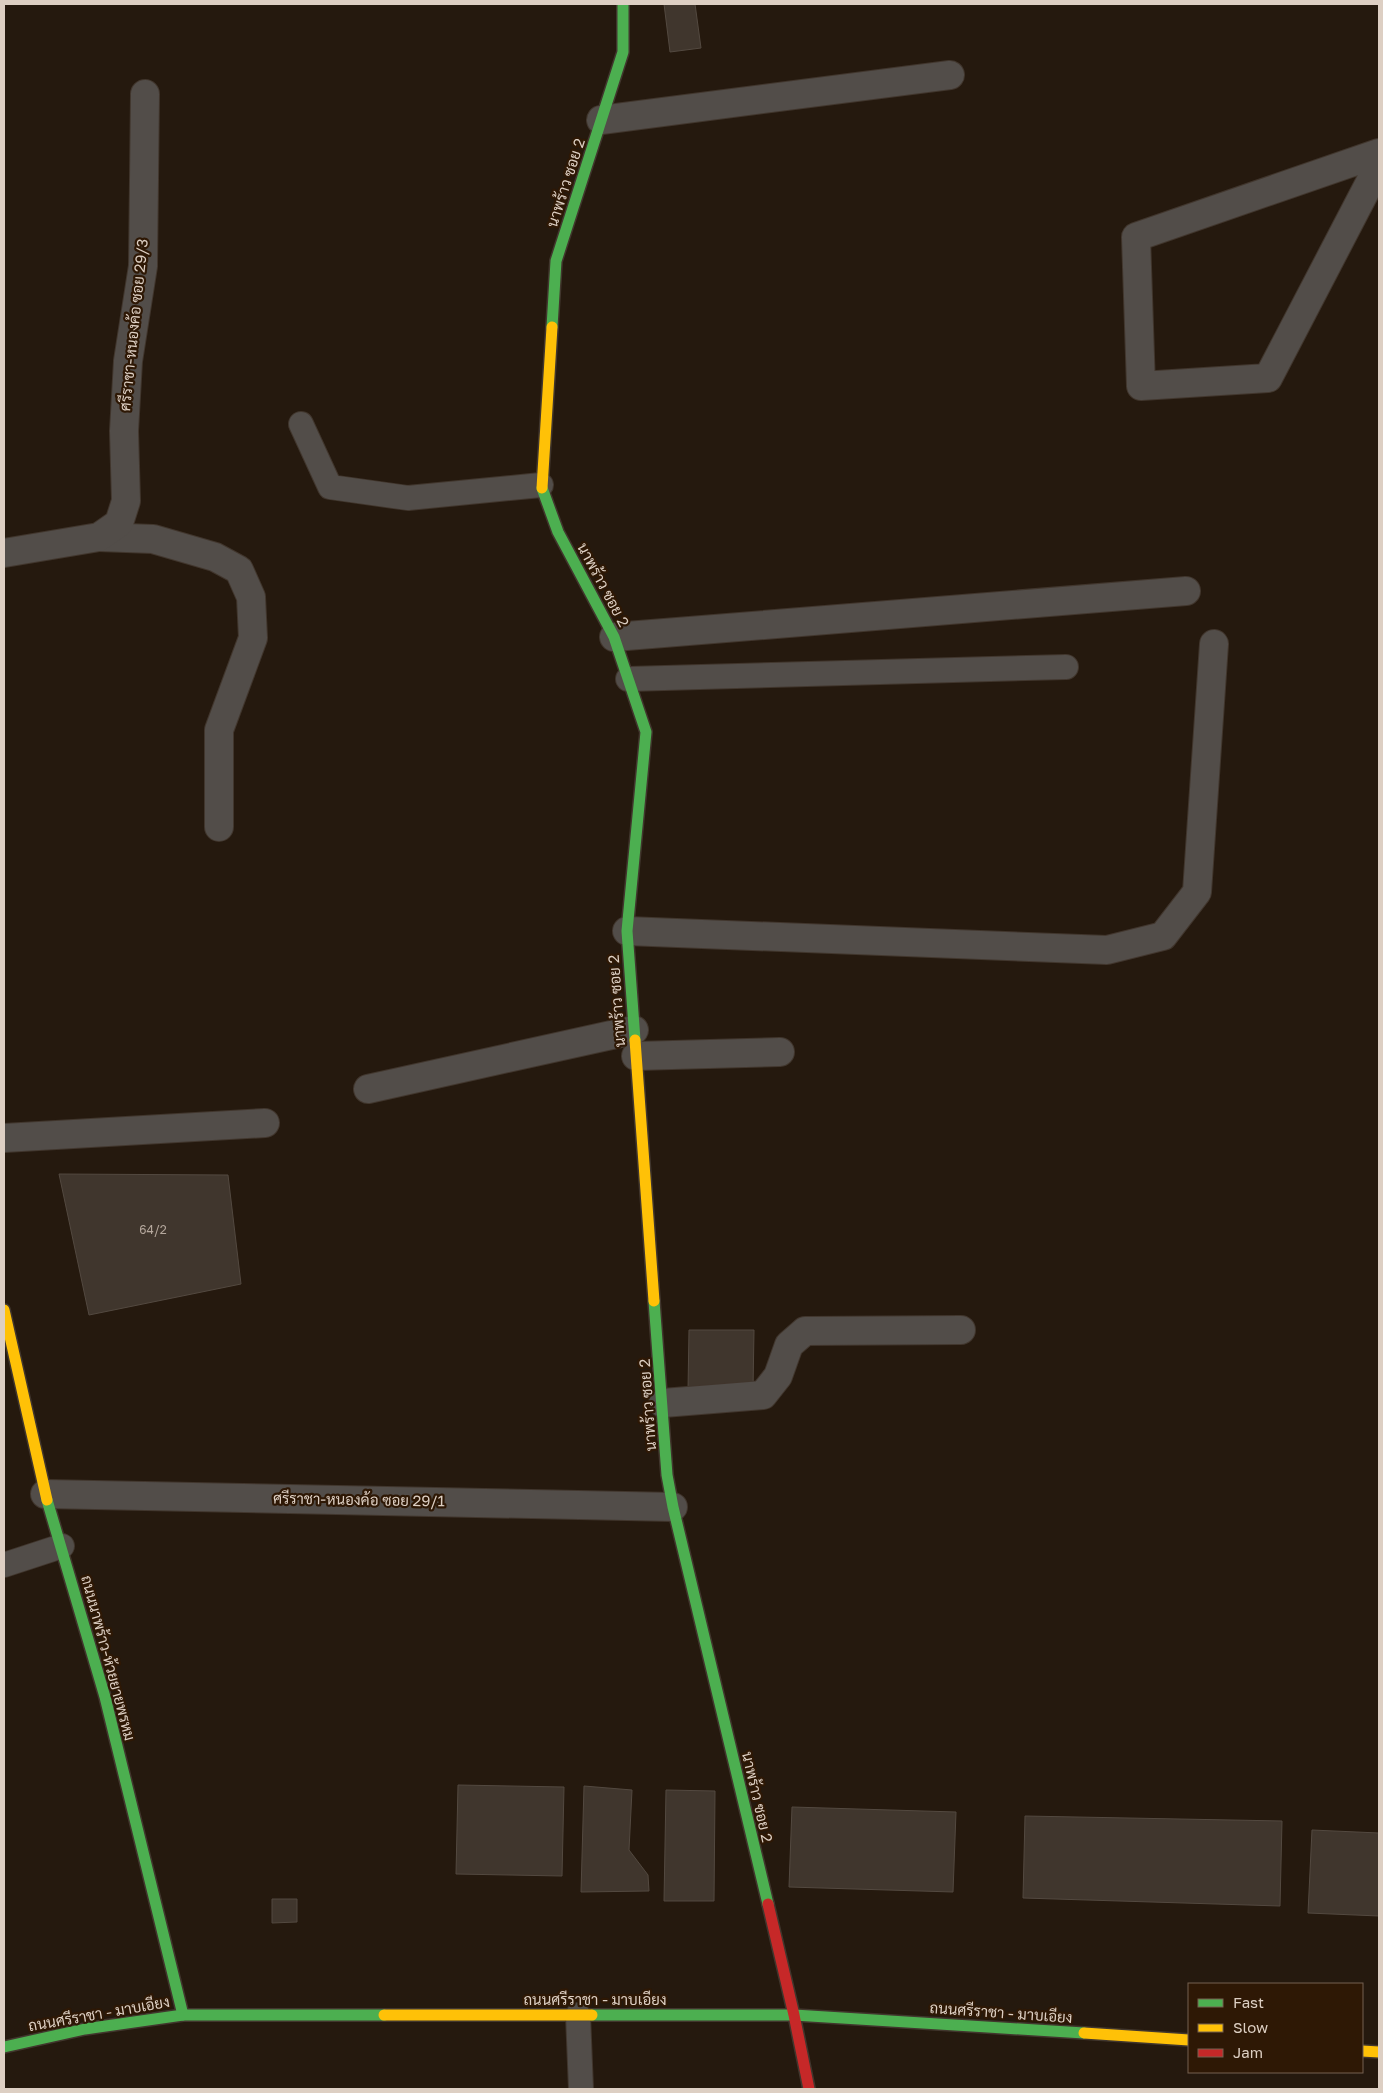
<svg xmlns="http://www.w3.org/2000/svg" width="1383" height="2093" font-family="'Golos Text',Sarabun,sans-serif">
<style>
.building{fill:#40362d;stroke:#534940}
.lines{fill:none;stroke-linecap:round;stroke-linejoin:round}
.lane-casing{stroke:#41362d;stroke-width:26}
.street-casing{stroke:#41362d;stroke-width:30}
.fast-casing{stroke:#41362d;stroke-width:14}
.slow-casing{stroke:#41362d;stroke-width:14}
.jam-casing{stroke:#41362d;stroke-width:14}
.lane{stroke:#524d49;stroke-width:24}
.street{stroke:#524d49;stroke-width:28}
.fast{stroke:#4caf50;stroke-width:11}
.slow{stroke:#ffc107;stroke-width:11}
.jam{stroke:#c62828;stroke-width:11}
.labels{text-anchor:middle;stroke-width:4.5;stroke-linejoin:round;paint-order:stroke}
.number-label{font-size:12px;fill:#b6a99e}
.street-label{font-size:15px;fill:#ddcfc3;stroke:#2e1805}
</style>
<rect width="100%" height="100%" fill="#25190e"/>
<!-- building -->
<g class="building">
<polygon points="664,4 695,4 701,48 670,52"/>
<polygon points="59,1174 228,1175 241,1284 89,1315"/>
<polygon points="689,1330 754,1330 753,1390 688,1390"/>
<polygon points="458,1785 564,1787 562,1876 456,1874"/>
<polygon points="584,1786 632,1790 629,1850 648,1875 649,1891 581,1892"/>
<polygon points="666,1790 715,1791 714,1901 664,1901"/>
<polygon points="792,1807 956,1812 953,1892 789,1887"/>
<polygon points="1025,1816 1282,1821 1280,1906 1023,1898"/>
<polygon points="1312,1830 1379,1833 1379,1916 1308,1913"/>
<polygon points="272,1899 297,1899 297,1922 272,1923"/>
</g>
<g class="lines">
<defs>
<g id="lane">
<polyline points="301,424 330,487 408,498 541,485"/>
<polyline points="628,679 1066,667"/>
<polyline points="4,1565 62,1546"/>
<polyline points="578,2015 581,2089"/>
</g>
<g id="street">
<polyline points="601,120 950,75"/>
<polyline points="1379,153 1136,237 1141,386 1268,378 1379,165"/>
<polyline points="99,537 153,539 215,557 239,570 251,597 253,638 219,730 219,827"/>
<polyline points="4,553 99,537 119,523 126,501 124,431 128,361 143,266 145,94"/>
<polyline points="614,637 1186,591"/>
<polyline points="627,931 1107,950 1163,936 1197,892 1214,644"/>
<polyline points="636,1056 780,1052"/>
<polyline points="368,1089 634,1030"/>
<polyline points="4,1138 265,1123"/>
<polyline points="663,1403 763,1395 778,1376 789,1345 805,1331 961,1330"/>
<polyline points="45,1494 673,1507"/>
</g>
<g id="fast">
<polyline points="552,327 556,261 623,52 623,4"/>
<polyline points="542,488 558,532 614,637 646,732 627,931 635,1040"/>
<polyline points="654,1301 667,1475 673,1507 768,1904"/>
<polyline points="47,1500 105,1697 183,2015"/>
<polyline points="592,2015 794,2015 1084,2033"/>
<polyline points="4,2047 85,2029 183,2015 384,2015"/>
</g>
<g id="slow">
<polyline points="542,488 552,327"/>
<polyline points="635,1040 654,1301"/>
<polyline points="4,1310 47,1500"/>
<polyline points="384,2015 592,2015"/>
<polyline points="1084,2033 1189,2040"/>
<polyline points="1362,2051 1379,2052"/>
</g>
<polyline id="jam" points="768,1904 794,2015 809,2089"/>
</defs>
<!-- lane casing -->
<use href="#lane" class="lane-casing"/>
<!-- street casing -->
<use href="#street" class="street-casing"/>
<!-- fast casing -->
<use href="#fast" class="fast-casing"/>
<!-- slow casing -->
<use href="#slow" class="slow-casing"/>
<!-- jam casing -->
<use href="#jam" class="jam-casing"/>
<!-- lane -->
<use href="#lane" class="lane"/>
<!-- street -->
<use href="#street" class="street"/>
<!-- fast -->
<use href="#fast" class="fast"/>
<!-- slow -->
<use href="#slow" class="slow"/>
<!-- jam -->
<use href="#jam" class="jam"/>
</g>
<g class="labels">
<!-- number labels -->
<g class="number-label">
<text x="153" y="1234">64/2</text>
</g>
<!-- street labels -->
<g class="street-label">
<text transform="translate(566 183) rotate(-72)" y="5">นาพร้าว ซอย 2</text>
<text transform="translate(134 325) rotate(-84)" y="5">ศรีราชา-หนองค้อ ซอย 29/3</text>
<text transform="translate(603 585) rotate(62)" y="5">นาพร้าว ซอย 2</text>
<text transform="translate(617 1001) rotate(-94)" y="5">นาพร้าว ซอย 2</text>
<text transform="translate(648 1405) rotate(-94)" y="5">นาพร้าว ซอย 2</text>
<text transform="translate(359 1500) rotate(1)" y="5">ศรีราชา-หนองค้อ ซอย 29/1</text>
<text transform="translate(108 1658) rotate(75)" y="5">ถนนนาพร้าว-ห้วยยายพรหม</text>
<text transform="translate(757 1797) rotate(77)" y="5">นาพร้าว ซอย 2</text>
<text x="595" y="2005">ถนนศรีราชา - มาบเอียง</text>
<text transform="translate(1001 2013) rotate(4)" y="5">ถนนศรีราชา - มาบเอียง</text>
<text transform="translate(99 2014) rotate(-10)" y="5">ถนนศรีราชา - มาบเอียง</text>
</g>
</g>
<!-- border -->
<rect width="1383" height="2093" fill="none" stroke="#ddcfc3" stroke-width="10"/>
<!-- legend -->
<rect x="1188" y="1983" width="175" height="90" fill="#2e1805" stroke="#746151"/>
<rect x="1198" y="1999" width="25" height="8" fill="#4caf50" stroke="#746151"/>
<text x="1233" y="2008" font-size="15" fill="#ddcfc3">Fast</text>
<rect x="1198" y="2024" width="25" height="8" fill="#ffc107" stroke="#746151"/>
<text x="1233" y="2033" font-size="15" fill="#ddcfc3">Slow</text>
<rect x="1198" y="2049" width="25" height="8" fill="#c62828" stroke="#746151"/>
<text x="1233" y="2058" font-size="15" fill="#ddcfc3">Jam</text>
</svg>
